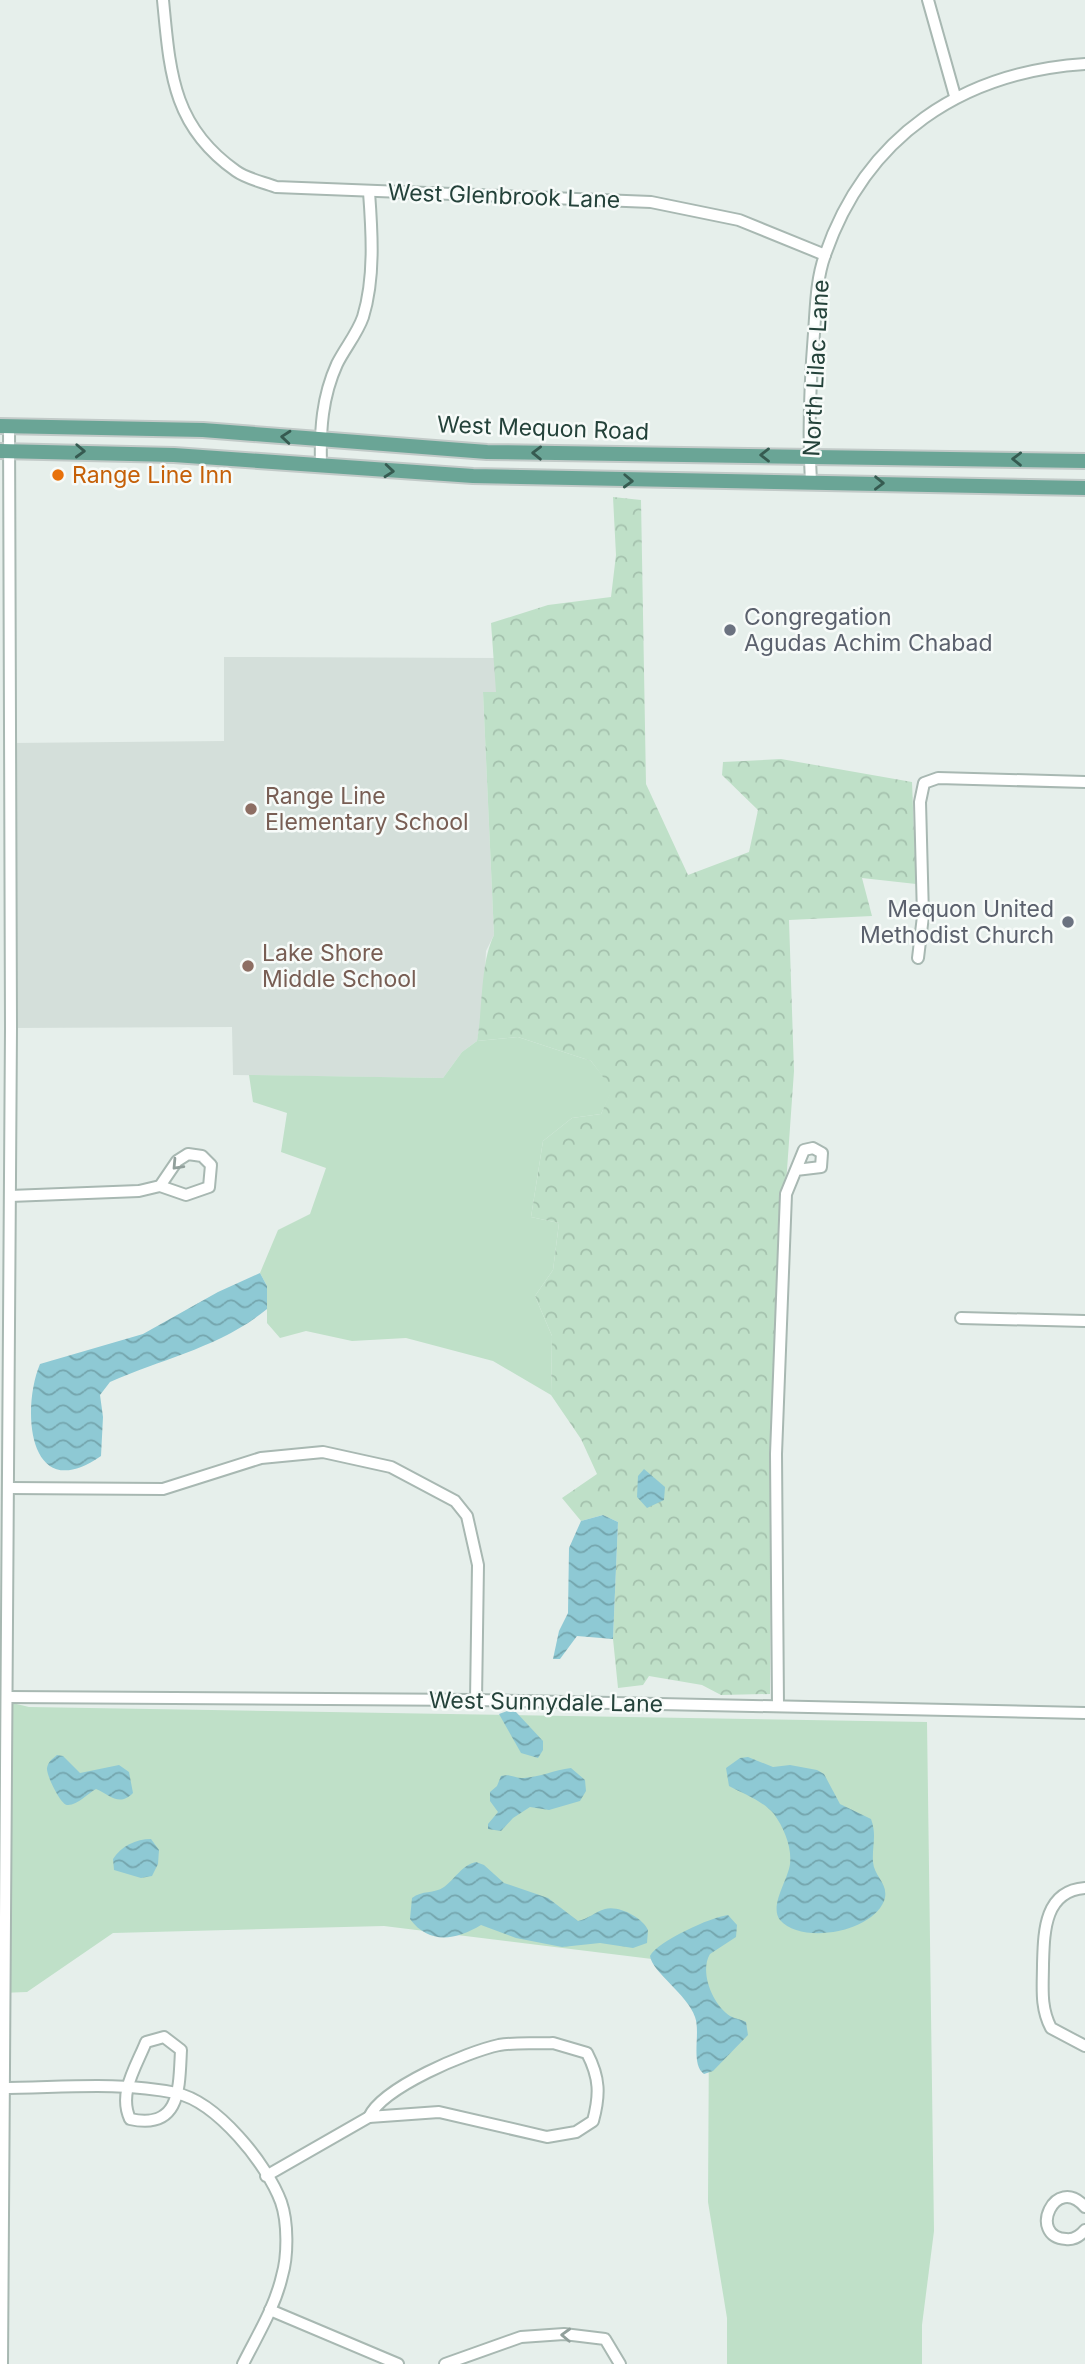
<svg xmlns="http://www.w3.org/2000/svg" width="1085" height="2364" font-family="Inter,sans-serif">
<style>
.built{fill:#d4dfda}
.grass{fill:#bfe0c8}
.forest{fill:url(#forest-crowns)}
.water{fill:url(#water-waves)}
.lines{fill:none;stroke-linecap:round;stroke-linejoin:round}
.minor-casing{stroke:#a8b8b2;stroke-width:14}
.major-casing{stroke:#c2cac8;stroke-width:18}
.minor{stroke:#fff;stroke-width:10}
.major{stroke:#6aa596;stroke-width:14}
.oneway{stroke:#365b51}
.oneway2{stroke:#92a09c}
.food-dot{fill:#e8710a;stroke:#f7fbf9;stroke-width:2.5}
.worship-dot{fill:#6b7280;stroke:#f7fbf9;stroke-width:2.5}
.education-dot{fill:#8d6e63;stroke:#f7fbf9;stroke-width:2.5}
.labels{text-anchor:middle;stroke-width:5;stroke-linejoin:round;paint-order:stroke}
.street-label{font-size:23px;fill:#24423a;stroke:#f7fbf9}
.food-label{font-size:23px;fill:#c56008;stroke:#f7fbf9;text-anchor:start}
.worship-label{font-size:23px;fill:#5b616d;stroke:#f7fbf9;text-anchor:start}
.education-label{font-size:23px;fill:#785e54;stroke:#f7fbf9;text-anchor:start}
</style>
<defs>
<pattern id="forest-crowns" width="20" height="18" patternUnits="userSpaceOnUse" patternTransform="scale(1.75)"><rect width="20" height="18" fill="#bfe0c8"/><path d="M2 6a3 3 0 1 1 6 0M12 15a3 3 0 1 1 6 0" fill="none" stroke="#a4c1ad"/></pattern>
<pattern id="water-waves" width="16" height="10" patternUnits="userSpaceOnUse" patternTransform="scale(1.75)"><rect width="16" height="10" fill="#8ec9d4"/><path d="M0 5q4-4 8 0t8 0" fill="none" stroke="#74a5ad"/></pattern>
</defs>
<rect width="100%" height="100%" fill="#e6efeb"/>
<!-- built -->
<polygon class="built" points="224,657 496,658 496,693 483,692 494,935 486,951 483,1009 477,1041 462,1052 443,1078 233,1075 232,1027 11,1028 12,743 224,741"/>
<!-- grass -->
<g class="grass">
<polygon points="518,1037 591,1061 613,1089 601,1114 572,1118 543,1141 531,1217 559,1223 553,1270 535,1296 552,1336 551,1395 493,1361 406,1338 352,1341 306,1331 280,1338 267,1323 267,1286 260,1273 278,1230 310,1214 326,1168 281,1152 287,1113 253,1102 249,1075 443,1078 462,1052 477,1041"/>
<polygon points="0,1700 29,1707 927,1722 934,2231 922,2325 922,2364 727,2364 727,2318 708,2202 709,2030 660,1960 384,1926 113,1933 27,1992 0,1993"/>
</g>
<!-- forest -->
<path class="forest" d="M613,497L641,500L646,784L688,875L749,852L758,810L722,775L723,762L781,759L912,782L916,884L862,878L872,916L789,920L794,1071L772,1382L770,1694L721,1695L702,1685L649,1676L643,1685L618,1688L613,1639L618,1522L603,1515L581,1521L562,1498L597,1474L581,1439L551,1395L552,1336L535,1296L553,1270L559,1223L531,1217L543,1141L572,1118L601,1114L612,1089L591,1061L518,1037L477,1041C483,1008 480,964 494,935L483,692H496L491,623L548,605L611,597L616,555Z"/>
<!-- water -->
<g class="water">
<path d="M260,1273L267,1286V1309C221,1347 164,1358 110,1382L100,1395L103,1417L101,1456C28,1507 21,1409 40,1364L143,1334L218,1292Z"/>
<polygon points="644,1469 665,1487 664,1500 647,1508 637,1497 638,1476"/>
<polygon points="603,1515 618,1522 613,1639 577,1636 560,1659 553,1659 559,1631 568,1613 569,1548 581,1521"/>
<polygon points="510,1710 516,1712 543,1741 543,1750 538,1758 521,1753 499,1714"/>
<path d="M57,1755L63,1756L80,1773L119,1765L129,1772L133,1793C119,1807 110,1795 96,1789C88,1793 77,1806 67,1805C61,1805 46,1775 47,1768C48,1762 52,1759 57,1755Z"/>
<path d="M748,1757L773,1767L790,1765L817,1770L824,1774L840,1804L871,1819C877,1835 872,1846 873,1862C874,1877 890,1884 884,1901C872,1932 802,1945 780,1920C769,1906 788,1880 790,1864C792,1847 784,1828 774,1814C763,1801 744,1794 729,1786L726,1768L740,1758Z"/>
<path d="M571,1768L585,1780L586,1791L580,1801L549,1810L530,1807L513,1818L501,1831L488,1829V1824L498,1812L490,1801V1792L497,1786L501,1776C511,1773 515,1779 524,1778C540,1777 554,1770 571,1768Z"/>
<path d="M151,1839L159,1850L158,1864L152,1876L141,1878L114,1870L113,1859C121,1846 136,1839 151,1839Z"/>
<path d="M476,1862L484,1865L504,1883L548,1898L578,1921C588,1919 595,1912 605,1909C619,1905 643,1918 648,1930L647,1943L633,1948L600,1943L562,1947L516,1938L481,1925C456,1940 429,1945 410,1919L412,1898C422,1890 434,1894 444,1887C455,1879 462,1865 476,1862Z"/>
<path d="M728,1915L737,1925L736,1937L710,1954C699,1972 713,2005 730,2016C735,2019 741,2019 746,2022L748,2035L713,2071L704,2074C690,2064 701,2033 695,2017C688,1995 652,1972 650,1956C658,1941 711,1917 728,1915Z"/>
</g>
<g class="lines">
<defs>
<g id="minor">
<path d="M163,0C170,72 172,126 236,171C247,179 263,182 276,187L651,202L739,220L825,255"/>
<polyline points="928,0 955,96"/>
<path d="M321,465C320,430 322,397 337,364C345,348 357,334 363,317C375,278 372,232 369,192"/>
<path d="M811,482C808,433 810,383 814,333C816,307 816,280 825,255C866,136 962,72 1085,64"/>
<polyline points="918,958 923,916 920,802 924,783 938,778 1085,782"/>
<polyline points="10,1196 139,1191 160,1186 186,1195 209,1187 211,1165 202,1156 188,1154 177,1161 160,1186"/>
<polyline points="961,1318 1085,1321"/>
<polyline points="9,1488 163,1489 261,1458 323,1452 391,1467 455,1501 467,1516 478,1565 476,1700"/>
<polyline points="7,1697 476,1700 1085,1713"/>
<polyline points="778,1706 776,1454 786,1194 804,1150 813,1148 822,1153 821,1167 796,1170"/>
<path d="M1085,1888C1044,1891 1044,1932 1043,1964C1043,1987 1040,2007 1051,2028L1085,2046"/>
<path d="M164,2037L181,2050C179,2088 181,2130 130,2119C118,2093 136,2067 146,2042Z"/>
<path d="M553,2043L587,2053C600,2078 600,2095 593,2121L576,2132L547,2137L439,2112L369,2117C383,2087 467,2052 499,2045C516,2042 535,2044 553,2043Z"/>
<path d="M0,2088C58,2088 119,2081 176,2093C217,2102 267,2164 281,2202C288,2222 288,2256 282,2276C275,2307 257,2336 243,2364"/>
<polyline points="266,2176 369,2117"/>
<path d="M1085,2207C1055,2173 1027,2237 1066,2239C1074,2240 1080,2236 1085,2230"/>
<polyline points="270,2310 398,2364"/>
<polyline points="2,2364 11,1028 9,425"/>
<polyline points="445,2364 521,2337 564,2334 605,2339 620,2364"/>
</g>
<g id="major">
<polyline points="0,426 203,430 487,452 1085,461"/>
<polyline points="0,451 174,455 473,476 1085,488"/>
</g>
</defs>
<!-- minor casing -->
<use href="#minor" class="minor-casing"/>
<!-- major casing -->
<use href="#major" class="major-casing"/>
<!-- minor -->
<use href="#minor" class="minor"/>
<!-- major -->
<use href="#major" class="major"/>
</g>
<!-- one-way arrows -->
<defs><path id="oneway-chevron" d="M-2-3.5L2.5 0L-2 3.5" fill="none" stroke-width="1.6" stroke-linecap="round" stroke-linejoin="round" transform="scale(1.75)"/></defs>
<g class="oneway">
<use href="#oneway-chevron" transform="translate(286 437) rotate(-175)"/>
<use href="#oneway-chevron" transform="translate(80 451) rotate(2)"/>
<use href="#oneway-chevron" transform="translate(537 453) rotate(-179)"/>
<use href="#oneway-chevron" transform="translate(765 455) rotate(180)"/>
<use href="#oneway-chevron" transform="translate(1017 459) rotate(-179)"/>
<use href="#oneway-chevron" transform="translate(389 471) rotate(5)"/>
<use href="#oneway-chevron" transform="translate(628 481) rotate(2)"/>
<use href="#oneway-chevron" transform="translate(879 483) rotate(1)"/>
</g>
<g class="oneway2">
<use href="#oneway-chevron" transform="translate(177 1165) rotate(133)"/>
<use href="#oneway-chevron" transform="translate(566 2335) rotate(-178)"/>
</g>
<!-- markers -->
<circle class="food-dot" cx="58" cy="475" r="7"/>
<g class="worship-dot">
<circle cx="730" cy="630" r="7"/>
<circle cx="1068" cy="922" r="7"/>
</g>
<g class="education-dot">
<circle cx="251" cy="809" r="7"/>
<circle cx="248" cy="966" r="7"/>
</g>
<g class="labels">
<!-- street labels -->
<g class="street-label">
<text transform="translate(504 196) rotate(2)" y="8">West Glenbrook Lane</text>
<text transform="translate(816 368) rotate(-87)" y="8">North Lilac Lane</text>
<text transform="translate(543 428) rotate(2)" y="8">West Mequon Road</text>
<text transform="translate(546 1702) rotate(1)" y="8">West Sunnydale Lane</text>
</g>
<!-- food labels -->
<g class="food-label">
<text x="72" y="483">Range Line Inn</text>
</g>
<!-- worship labels -->
<g class="worship-label">
<text x="744" y="625">Congregation<tspan x="744" dy="26">Agudas Achim Chabad</tspan></text>
<text x="1054" y="917" text-anchor="end">Mequon United<tspan x="1054" dy="26">Methodist Church</tspan></text>
</g>
<!-- education labels -->
<g class="education-label">
<text x="265" y="804">Range Line<tspan x="265" dy="26">Elementary School</tspan></text>
<text x="262" y="961">Lake Shore<tspan x="262" dy="26">Middle School</tspan></text>
</g>
</g>
</svg>
